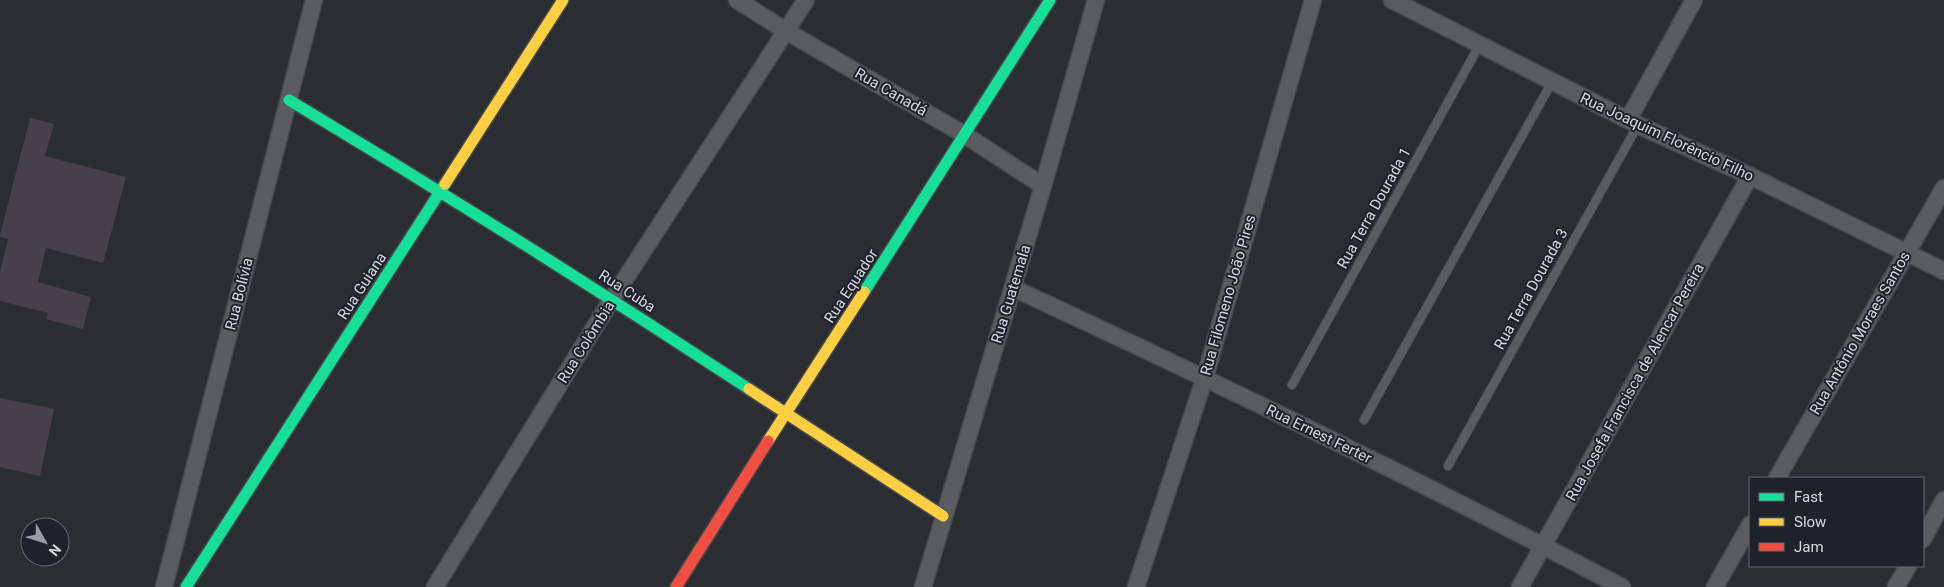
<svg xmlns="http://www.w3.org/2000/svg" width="1944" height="587" font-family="Roboto,sans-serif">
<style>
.building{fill:#47404a}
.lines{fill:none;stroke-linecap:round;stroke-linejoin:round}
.lane-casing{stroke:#46494d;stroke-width:10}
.street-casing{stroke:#46494d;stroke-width:19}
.fast-casing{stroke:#46494d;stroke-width:14}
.slow-casing{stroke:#46494d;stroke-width:14}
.jam-casing{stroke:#46494d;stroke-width:14}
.lane{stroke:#5a5c60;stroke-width:8}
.street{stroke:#5a5c60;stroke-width:16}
.fast{stroke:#16e098;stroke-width:11}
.slow{stroke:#ffcf43;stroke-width:11}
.jam{stroke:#f24e42;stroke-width:11}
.labels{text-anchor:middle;stroke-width:4;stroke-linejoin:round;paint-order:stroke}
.street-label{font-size:15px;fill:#d6d9df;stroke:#1e222b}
</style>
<rect width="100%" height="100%" fill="#2a2d32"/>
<!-- building -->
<g class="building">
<polygon points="30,118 54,124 45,156 126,177 103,263 46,248 38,282 91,297 83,329 46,319 48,313 0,301 0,272 8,239 0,237 0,235"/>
<polygon points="0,398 54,409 40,476 0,467"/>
</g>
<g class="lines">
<defs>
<g id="lane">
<polyline points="1292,385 1480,44"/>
<polyline points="1364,420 1552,82"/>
<polyline points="1448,466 1638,125"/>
</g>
<g id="street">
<polyline points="737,0 786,31 965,135 1043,186"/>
<polyline points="1392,0 1638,125 1750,176 1944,271"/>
<polyline points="1628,120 1694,0"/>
<path d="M1013,288C1218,383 1422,482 1622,587"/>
<polyline points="1777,478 1944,188"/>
<polyline points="1923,539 1944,500"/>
<polyline points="164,587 314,0"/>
<polyline points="435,587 612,299 806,0"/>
<polyline points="923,587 1043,186 1096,0"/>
<polyline points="1136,587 1205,377 1313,0"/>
<polyline points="1520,587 1750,176"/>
<polyline points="1715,587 1750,525"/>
<polyline points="1896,587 1908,566"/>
</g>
<g id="fast">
<path d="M289,100C444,193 597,289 749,389"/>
<polyline points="864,292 1050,0"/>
<polyline points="186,587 445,184"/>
</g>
<g id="slow">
<polyline points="445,184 563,0"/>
<polyline points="749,389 943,516"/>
<polyline points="768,441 864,292"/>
</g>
<polyline id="jam" points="676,587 768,441"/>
</defs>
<!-- lane casing -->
<use href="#lane" class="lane-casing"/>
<!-- street casing -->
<use href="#street" class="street-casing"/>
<!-- fast casing -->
<use href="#fast" class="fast-casing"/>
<!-- slow casing -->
<use href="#slow" class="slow-casing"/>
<!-- jam casing -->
<use href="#jam" class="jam-casing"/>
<!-- lane -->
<use href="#lane" class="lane"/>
<!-- street -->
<use href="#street" class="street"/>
<!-- fast -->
<use href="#fast" class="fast"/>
<!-- slow -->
<use href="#slow" class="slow"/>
<!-- jam -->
<use href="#jam" class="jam"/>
</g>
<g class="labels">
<!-- street labels -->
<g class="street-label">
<text transform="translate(891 92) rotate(30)" y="5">Rua Canadá</text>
<text transform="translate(1667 137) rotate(25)" y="5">Rua Joaquim Florêncio Filho</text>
<text transform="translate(1374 208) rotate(-61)" y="5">Rua Terra Dourada 1</text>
<text transform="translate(362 286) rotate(-57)" y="5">Rua Guiana</text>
<text transform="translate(851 286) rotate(-57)" y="5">Rua Equador</text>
<text transform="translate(1531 289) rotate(-61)" y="5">Rua Terra Dourada 3</text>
<text transform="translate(627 291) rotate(33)" y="5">Rua Cuba</text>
<text transform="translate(239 294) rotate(-76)" y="5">Rua Bolívia</text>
<text transform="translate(1011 294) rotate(-73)" y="5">Rua Guatemala</text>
<text transform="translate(1228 295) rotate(-74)" y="5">Rua Filomeno João Pires</text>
<text transform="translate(1860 333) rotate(-60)" y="5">Rua Antônio Moraes Santos</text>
<text transform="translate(586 342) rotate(-58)" y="5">Rua Colômbia</text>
<text transform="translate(1635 382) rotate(-61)" y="5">Rua Josefa Francisca de Alencar Pereira</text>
<text transform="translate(1319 434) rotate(26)" y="5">Rua Ernest Ferter</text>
</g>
</g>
<!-- legend -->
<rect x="1749" y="477" width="175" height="90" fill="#1e222b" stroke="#686b73"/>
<rect x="1759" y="493" width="25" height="8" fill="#16e098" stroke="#686b73"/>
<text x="1794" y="502" font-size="15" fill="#d6d9df">Fast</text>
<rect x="1759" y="518" width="25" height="8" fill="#ffcf43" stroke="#686b73"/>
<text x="1794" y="527" font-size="15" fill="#d6d9df">Slow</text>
<rect x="1759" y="543" width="25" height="8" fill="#f24e42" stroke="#686b73"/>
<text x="1794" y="552" font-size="15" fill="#d6d9df">Jam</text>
<!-- north arrow -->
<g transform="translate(45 542) rotate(129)"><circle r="24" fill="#1e222b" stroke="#686b73"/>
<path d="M0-4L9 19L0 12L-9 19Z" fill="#9a9da2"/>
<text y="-8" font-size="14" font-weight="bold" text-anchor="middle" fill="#d6d9df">N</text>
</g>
</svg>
